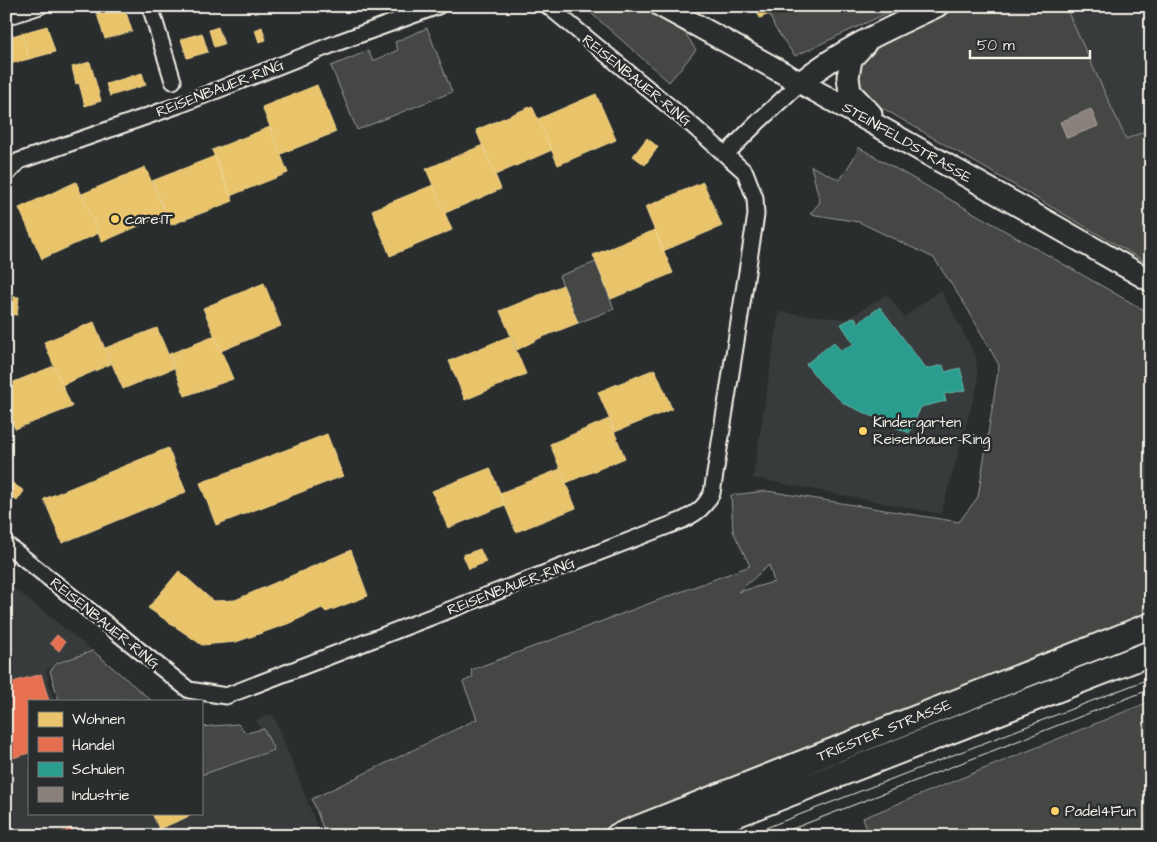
<svg xmlns="http://www.w3.org/2000/svg" width="1157" height="842" viewBox="0 0 1157 842" font-family="'Architects Daughter',sans-serif">
<rect width="100%" height="100%" fill="#2a2d2e"/>
<filter id="ink" filterUnits="userSpaceOnUse"><feTurbulence type="fractalNoise" baseFrequency=".02" numOctaves="2"/><feDisplacementMap in="SourceGraphic" scale="10" xChannelSelector="R" yChannelSelector="G"/><feConvolveMatrix kernelMatrix="1 2 1 2 8 2 1 2 1" color-interpolation-filters="sRGB"/></filter>
<g filter="url(#ink)">
<!-- built -->
<path fill="#373a3a" d="M963,6H1151V265L864,61Z
M941,290L976,357L978,383L941,514L753,478L779,312L847,319L887,294L904,317Z
M6,582L93,651L56,662L46,671L54,701H29V813H201V775L273,750L256,720L273,714L321,836H6Z"/>
<!-- green -->
<path fill="#444645" stroke="#9c9c96" fill-rule="evenodd" d="M583,6H639L685,33L696,50L669,82Z
M766,6H902L795,56L775,28Z
M963,6H1065L1126,139L1151,129V265L865,98L857,83V72L864,61L886,40Z
M427,28L452,92L357,130L331,66L368,51L373,61L398,50L395,42Z
M858,147L1151,314V612L588,836H326L312,799L477,719L463,682L473,677L471,670L750,566L733,531L731,495L767,491L959,522L978,497L999,365L967,308L934,258L859,222L810,214L820,202L811,166L840,180L858,151ZM769,565L774,582L738,592Z
M596,262L614,309L578,323L559,276Z
M93,651L152,701H59L50,671L57,663Z
M1151,701V836H870L863,818Z
M238,724L246,733L264,729L274,750L201,775V727Z"/>
<!-- homes -->
<path fill="#e9c46a" stroke="#ecd290" d="M111,6H124L132,31L105,39L96,11Z
M170,6H190V7L171,12Z
M754,6H765L769,14L760,18Z
M47,26L55,52L29,59L22,33Z
M218,27L224,44L214,47L209,30Z
M262,27L266,40L259,42L255,30Z
M22,33L29,59L6,65V38Z
M202,33L208,52L187,58L181,39Z
M90,62L101,101L85,106L79,83L76,84L72,67Z
M142,73L146,85L110,96L106,84Z
M317,85L336,132L281,154L262,107Z
M596,94L616,140L558,165L538,119Z
M532,106L552,150L495,175L476,130Z
M270,127L288,173L230,196L212,150Z
M647,138L658,147L645,165L633,156Z
M483,145L501,189L445,213L426,169Z
M215,156L233,201L171,225L152,181Z
M145,167L166,214L102,242L82,194Z
M76,182L99,233L42,259L19,208Z
M703,182L722,226L663,251L645,207Z
M433,185L452,230L390,256L372,210Z
M655,230L673,273L611,299L593,255Z
M264,283L281,326L221,351L203,308Z
M563,285L578,323L540,338L517,350L500,311Z
M8,296L19,297L17,315L6,314Z
M94,322L111,364L62,385L44,342Z
M157,328L174,368L123,389L105,348Z
M215,336L233,379L185,396L169,354Z
M510,336L526,374L465,400L449,361Z
M54,366L72,407L15,429L6,407V385Z
M655,369L672,409L615,432L598,392Z
M609,419L625,458L566,483L550,444Z
M327,434L343,476L216,525L200,483Z
M168,448L186,492L62,543L44,499Z
M490,468L505,505L448,528L432,491Z
M560,469L576,508L516,532L500,493Z
M8,480L24,491L17,501L6,493V482Z
M480,549L486,562L469,569L463,555Z
M351,550L368,596L326,612L322,608L290,623L236,642L202,645L148,608L179,571L213,601L235,600Z
M152,813H189L190,816L159,829Z"/>
<!-- shops -->
<path fill="#e76f51" stroke="#eb967e" d="M57,635L65,642L59,651L50,643Z
M41,674L49,701H29V753L6,760V684Z
M71,828L75,836H55Z"/>
<!-- schools -->
<path fill="#2a9d8f" stroke="#67b6aa" d="M880,307L926,369L943,365L945,372L960,368L966,390L944,394L946,401L921,407L909,433L845,404L821,383L806,364L834,342L840,350L854,344L841,324L855,317L858,323Z"/>
<!-- industry -->
<path fill="#8a817c" stroke="#aaa39c" d="M1091,109L1098,126L1067,138L1060,122Z"/>
<g fill="none" stroke-linecap="round" stroke-linejoin="round">
<defs>
<path id="street" d="M150,6L173,81
M6,17L40,6
M726,154L759,121L801,82
M6,175L19,161L182,104L339,42L438,6
M6,544L189,690L226,696L683,520C698,512 704,508 712,493L756,215L755,198L745,172L693,126L548,6"/>
<path id="secondary" d="M661,6C826,95 988,188 1151,281
M865,44L851,59L848,77L850,92L871,114
M801,82C842,49 890,28 937,6"/>
<path id="primary" d="M618,836L1151,625
M681,836L1151,653"/>
</defs>
<!-- street casing -->
<use href="#street" stroke="#f4f1e8" stroke-width="19"/>
<!-- secondary casing -->
<use href="#secondary" stroke="#f4f1e8" stroke-width="25"/>
<!-- primary casing -->
<use href="#primary" stroke="#f4f1e8" stroke-width="28"/>
<!-- street -->
<use href="#street" stroke="#2a2d2e" stroke-width="15"/>
<!-- secondary -->
<use href="#secondary" stroke="#2a2d2e" stroke-width="21"/>
<!-- primary -->
<use href="#primary" stroke="#2a2d2e" stroke-width="24"/>
<!-- tram -->
<path stroke="#f4f1e8" stroke-width="1" d="M745,836L1151,678
M774,836L1151,689"/>
</g>
</g>
<!-- markers -->
<g fill="#ffd166" stroke="#2a2d2e" stroke-width="2">
<circle cx="115" cy="219" r="5"/>
<circle cx="863" cy="431" r="5"/>
<circle cx="1055" cy="811" r="5"/>
</g>
<g text-anchor="middle" stroke-width="5" stroke-linejoin="round" paint-order="stroke">
<!-- street labels -->
<g font-size="15" fill="#f4f1e8" stroke="#2a2d2e">
<text transform="translate(637 80) rotate(39)" y="5">REISENBAUER-RING</text>
<text transform="translate(220 88) rotate(-21)" y="5">REISENBAUER-RING</text>
<text transform="translate(907 142) rotate(30)" y="5">STEINFELDSTRASSE</text>
<text transform="translate(511 586) rotate(-21)" y="5">REISENBAUER-RING</text>
<text transform="translate(105 623) rotate(39)" y="5">REISENBAUER-RING</text>
<text transform="translate(884 730) rotate(-22)" y="5">TRIESTER STRASSE</text>
</g>
<!-- poi labels -->
<g font-size="15" fill="#f4f1e8" stroke="#2a2d2e" text-anchor="start">
<text x="125" y="224">care:IT</text>
<text x="873" y="427">Kindergarten<tspan x="873" dy="17">Reisenbauer-Ring</tspan></text>
<text x="1065" y="816">Padel4Fun</text>
</g>
</g>
<!-- margin -->
<rect width="1157" height="842" fill="none" stroke="#2a2d2e" stroke-width="25"/>
<rect x="12" y="12" width="1132" height="817" fill="none" stroke="#f4f1e8" stroke-width="2" filter="url(#ink)"/>
<!-- legend -->
<rect x="28" y="700" width="175" height="115" fill="#2a2d2e" stroke="#7b7b78"/>
<rect x="38" y="712" width="25" height="15" fill="#e9c46a" stroke="#7b7b78"/>
<text x="72" y="724" font-size="15" fill="#f4f1e8">Wohnen</text>
<rect x="38" y="737" width="25" height="15" fill="#e76f51" stroke="#7b7b78"/>
<text x="72" y="750" font-size="15" fill="#f4f1e8">Handel</text>
<rect x="38" y="762" width="25" height="15" fill="#2a9d8f" stroke="#7b7b78"/>
<text x="72" y="774" font-size="15" fill="#f4f1e8">Schulen</text>
<rect x="38" y="787" width="25" height="15" fill="#8a817c" stroke="#7b7b78"/>
<text x="72" y="800" font-size="15" fill="#f4f1e8">Industrie</text>
<!-- scale -->
<path d="M970 50v8h120v-8" fill="none" stroke="#f4f1e8" stroke-width="2.5"/>
<text x="977" y="50" font-size="15" fill="#f4f1e8" stroke="#2a2d2e" stroke-width="4" paint-order="stroke">50 m</text>
</svg>
